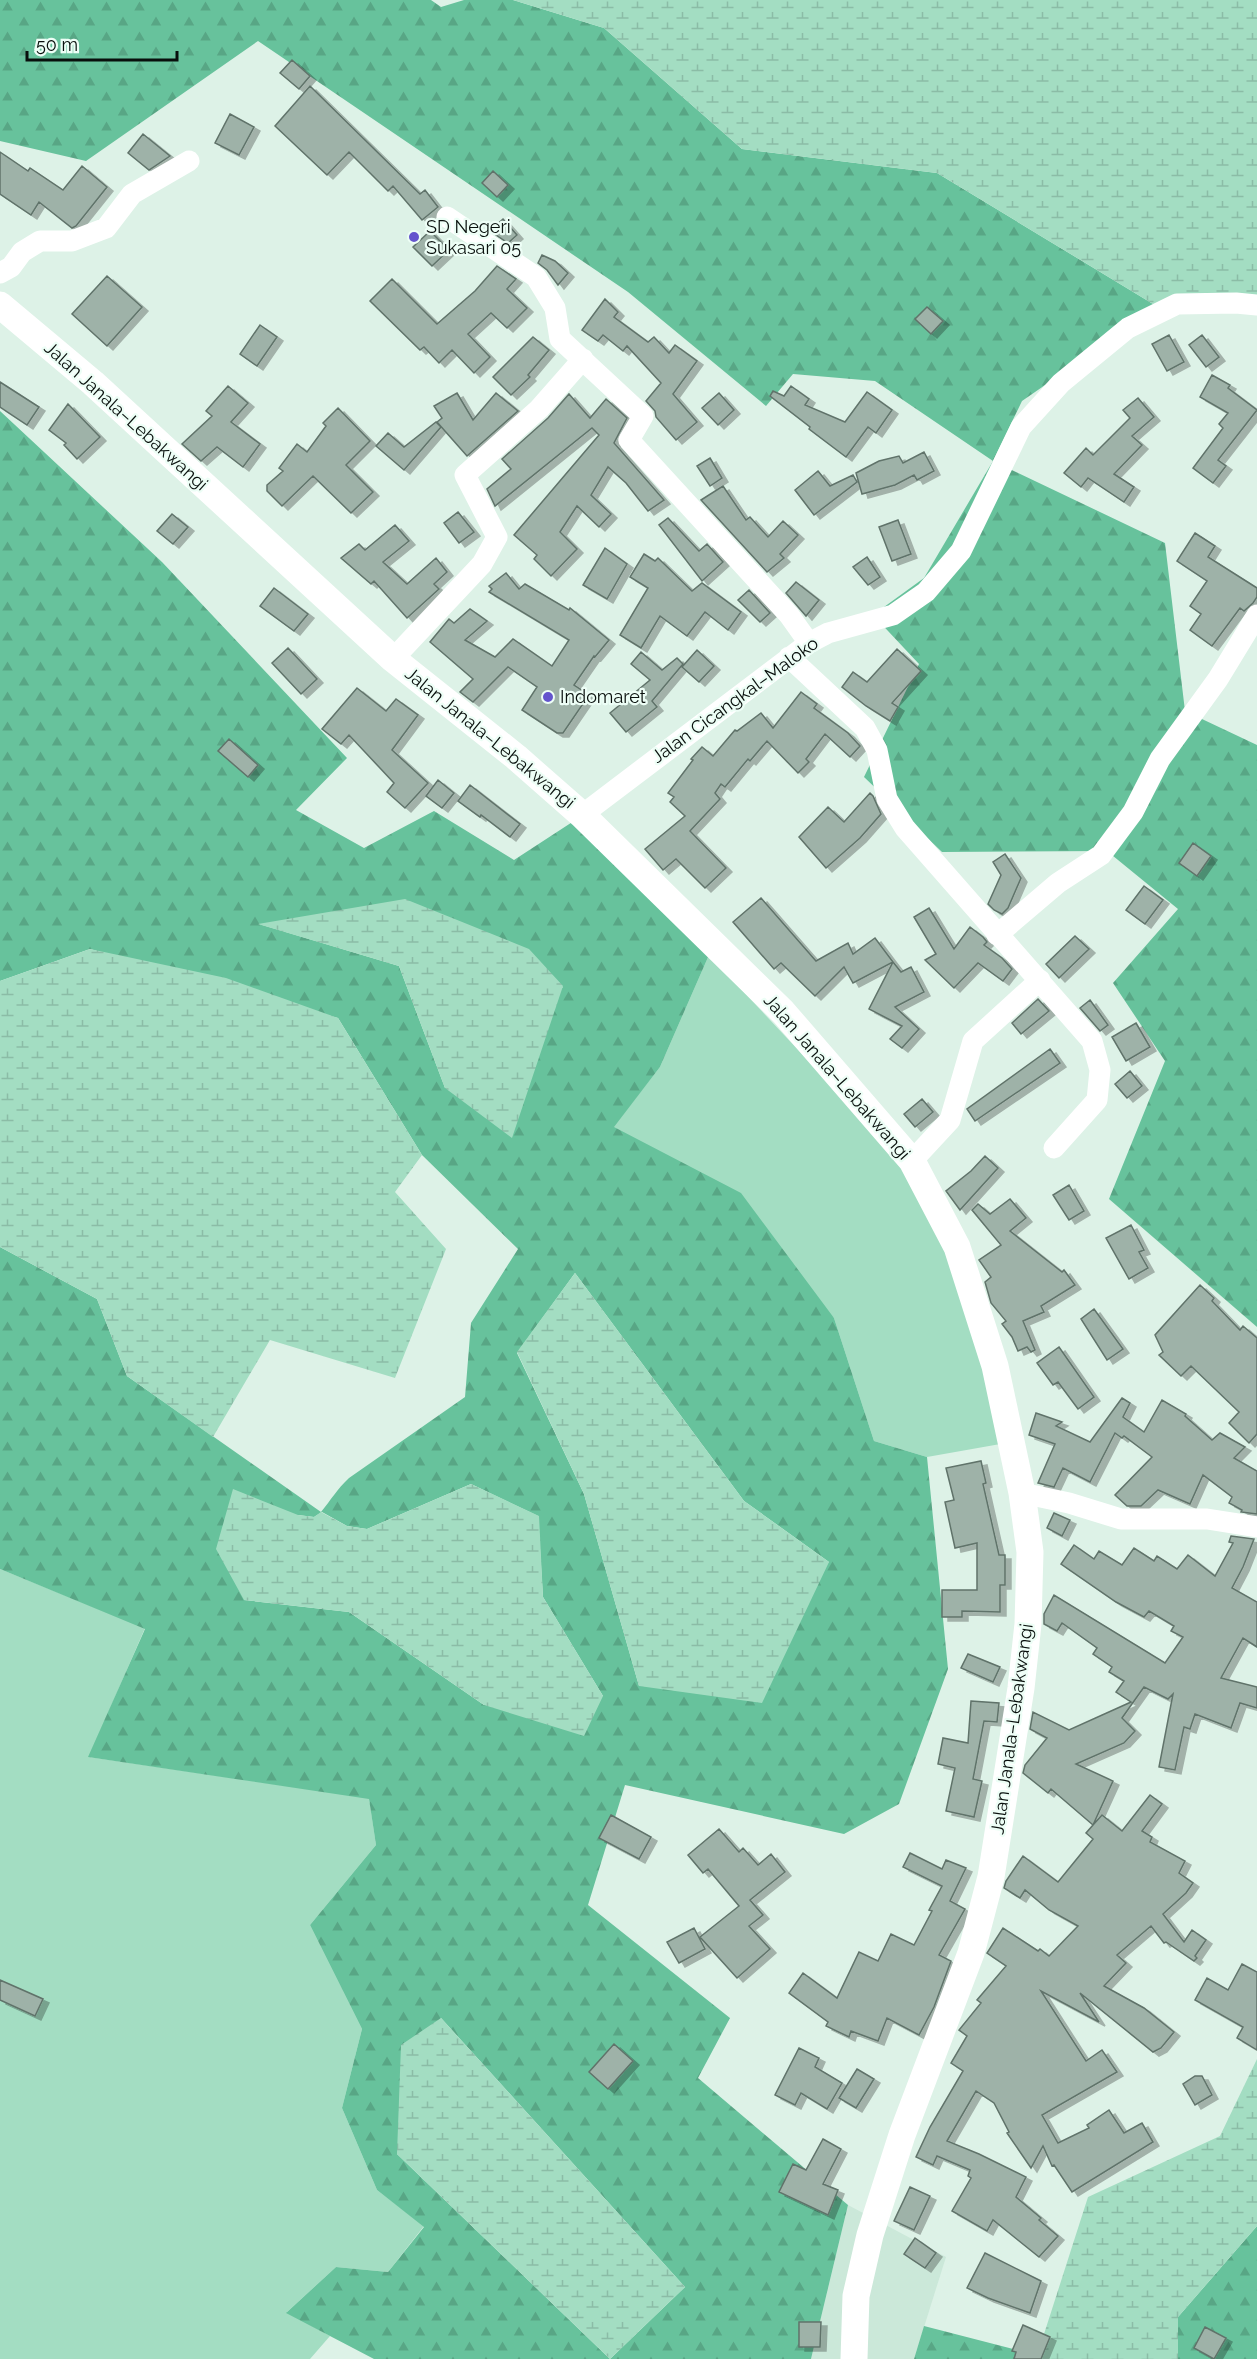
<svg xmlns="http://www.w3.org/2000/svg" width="1257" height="2359" viewBox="0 0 1257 2359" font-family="Raleway,sans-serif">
<defs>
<pattern id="forest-firs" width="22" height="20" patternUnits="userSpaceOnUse" patternTransform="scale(1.5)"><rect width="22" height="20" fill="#67c29c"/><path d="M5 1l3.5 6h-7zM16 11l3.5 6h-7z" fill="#58a685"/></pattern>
<pattern id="wetland-marsh" width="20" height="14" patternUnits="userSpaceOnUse" patternTransform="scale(1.5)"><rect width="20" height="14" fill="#a3ddc2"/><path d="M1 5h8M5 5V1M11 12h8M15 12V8" fill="none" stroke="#8bbca6"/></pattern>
<filter id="shadow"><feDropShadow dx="6" dy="4" stdDeviation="0" flood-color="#0004"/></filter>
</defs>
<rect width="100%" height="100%" fill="#ddf2e7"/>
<!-- built -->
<path fill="#cbe8d9" d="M848,2205L946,2257L914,2359H811Z"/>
<!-- grass -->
<path fill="#a3ddc2" d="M709,955L909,1168L971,1306L1006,1443L927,1457L874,1441L834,1318L613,1127L660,1067Z
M0,1569L145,1628L89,1757L369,1798L376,1845L310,1925L362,2029L342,2108L377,2190L424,2226L388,2272L336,2267L287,2312L330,2336L310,2359H0Z"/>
<!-- forest -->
<path fill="url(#forest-firs)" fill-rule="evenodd" d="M0,0H431L441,7L464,0H513L604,28L742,149L937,173L1158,307L1022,401L993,461L1165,543L1185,711L1257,745V1327L1109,1199L1165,1061L1113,983L1178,909L1107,851L942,852L864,777L919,664L873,615L924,578L993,461L875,381L793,374L766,406L628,292L258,41L86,161L0,141Z
M0,411L162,562L347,758L296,810L364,848L434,811L514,860L580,817L709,955L660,1067L614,1127L741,1193L834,1318L874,1441L927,1457L948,1669L899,1804L844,1834L625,1785L588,1905L730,2018L698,2078L848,2205L811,2359H374L286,2313L336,2267L388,2272L424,2227L377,2190L342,2108L362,2029L310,1925L376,1845L369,1799L88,1757L145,1629L0,1569V1247L97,1299L127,1376L321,1512C331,1500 337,1489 349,1478L465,1397L471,1323L518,1249L422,1155L338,1018L90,949L0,981ZM259,924L563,987L445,1088L399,966ZM575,1273L744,1501L829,1562L639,1686L584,1494L517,1353ZM471,1484L538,1516L543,1597L603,1696L484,1705L349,1612L244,1600L298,1515L314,1517L322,1512L347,1526L367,1529ZM441,2018L685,2287L610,2359L397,2154Z
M1257,2226V2359H1178V2317Z
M924,2326L1036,2355V2359H914Z"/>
<!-- wetland -->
<path fill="url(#wetland-marsh)" d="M513,0H1257V308L1158,307L937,173L742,149L604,28Z
M405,899L529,949L563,986L512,1138L445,1088L399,966L258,924Z
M90,949L226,978L338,1018L422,1155L395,1192L446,1249L395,1378L270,1340L213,1437L127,1376L97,1299L0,1247V981Z
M575,1273L744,1501L829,1562L762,1703L639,1686L584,1494L517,1352Z
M471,1484L539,1516L543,1597L603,1696L584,1736L484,1705L349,1612L244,1600L216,1549L233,1489L298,1515L314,1517L321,1512L347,1526L367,1529Z
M441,2018L685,2287L610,2359L397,2154L401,2045Z
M1257,2059V2226L1178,2317V2359H1036L1088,2197L1220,2136Z"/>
<!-- building -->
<path fill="#9eb2a8" stroke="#60736a" stroke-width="1.5" filter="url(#shadow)" d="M292,60L310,76L299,89L280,73Z
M310,86L420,194L425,190L438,207L422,220L393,186L388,191L349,152L327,175L275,126Z
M230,114L254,127L239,155L215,143Z
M143,134L170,156L149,170L128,153Z
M0,152L28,171L30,168L63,190L82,166L107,187L76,226L72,228L39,202L31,215L0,194Z
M493,171L508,185L497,197L482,183Z
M503,219L517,235L508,243L490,231Z
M430,231L449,250L432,266L413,247Z
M542,255L555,261L568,273L558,285L547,270L538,263Z
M497,266L516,279L507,289L527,308L507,328L491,313L468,334L490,357L474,373L452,350L439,363L424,347L420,350L370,301L392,279L437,324L475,291Z
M107,276L142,307L107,346L72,314Z
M605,299L618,312L614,317L648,342L654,337L669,353L675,345L697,361L673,394L697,422L676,440L656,417L655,411L646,401L661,383L627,346L623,351L603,335L598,341L582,330Z
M927,307L943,321L931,334L915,319Z
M260,325L277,337L257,366L240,354Z
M1169,335L1184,362L1167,371L1152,344Z
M1202,335L1219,357L1206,367L1189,345Z
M533,337L549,350L528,375L530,377L511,395L493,377Z
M1212,375L1230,385L1228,388L1257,410L1218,460L1226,466L1213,483L1193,468L1223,428L1219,424L1228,413L1200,397Z
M0,382L39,407L27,425L0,407Z
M228,386L248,403L231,422L260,444L243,467L217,447L201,461L182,444L212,416L206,411Z
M791,386L809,399L805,405L845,422L867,392L892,410L876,433L868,427L846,457L809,429L810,427L770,396L773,391L784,396Z
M457,393L473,420L496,393L518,411L467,456L437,422L442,418L434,406Z
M719,393L734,410L718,425L702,408Z
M569,394L590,418L606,399L627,418L614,443L664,500L648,511L626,483L608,467L591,495L611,514L599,527L577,506L560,532L577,549L551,576L534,559L537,555L514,535L599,435L592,428L495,506L487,489L511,469L502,459L548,418Z
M1138,398L1154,417L1132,436L1142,445L1114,474L1134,487L1124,502L1088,478L1081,487L1064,473L1086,448L1093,455L1130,418L1123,410Z
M68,404L100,437L77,459L64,445L66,443L49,430Z
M338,408L370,441L346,465L373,492L351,513L313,476L282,506L267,491V485L283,471L279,468L297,444L307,452L326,426L323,423Z
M436,422L441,427L404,470L376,446L388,433L404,447Z
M924,452L934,471L917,480L914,475L895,485L862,494L856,473L879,461L899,456L903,463Z
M710,458L722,478L710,486L697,466Z
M818,471L830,486L853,475L857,482L814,515L795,490Z
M723,486L746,520L750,517L768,537L783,521L798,535L780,554L784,558L767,572L701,500Z
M458,512L474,532L459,543L444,523Z
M172,514L188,527L173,544L157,531Z
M668,518L699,551L707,544L723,562L702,581L659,525Z
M898,520L911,554L892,561L879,527Z
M395,525L409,541L383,562L407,584L436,558L447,572L434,584L439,589L407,618L374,581L371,584L341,558L359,544L365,550Z
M1195,533L1215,546L1208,557L1257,588V597L1253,603L1244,611L1240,608L1212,646L1190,630L1201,614L1190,606L1207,581L1177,561Z
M605,548L627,564L607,599L583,585Z
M644,554L655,561L658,558L692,591L702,583L741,612L728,630L705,612L687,636L660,616L641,648L620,635L648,588L630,577Z
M867,557L880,577L868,585L853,567Z
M506,573L519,589L525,584L569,610L570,608L609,640L595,657L594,656L574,685L589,695L563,733H557L522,710L537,687L508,667L473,702L460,692L473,679L430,642L449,619L454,623L470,609L487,621L465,640L495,657L513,639L552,666L569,640L489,592L492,589L489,586Z
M796,582L819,600L806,616L786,593Z
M274,588L308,614L294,631L260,606Z
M749,590L770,613L760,622L738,600Z
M288,648L317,679L301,694L272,663Z
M897,649L921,671L892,703L898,707L890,721L866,706L842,687L853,672L867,682Z
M697,650L714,666L699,682L682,667Z
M641,652L662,670L677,658L683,664L652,701L657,707L626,732L610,713L650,680L631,664Z
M357,688L386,711L396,699L418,715L392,750L428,783L405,808L387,792L394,783L349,735L341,744L322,729Z
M801,692L817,704L814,708L848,733L860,746L850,757L825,734L806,759L809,762L798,773L767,741L750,761L748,759L725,787L721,784L715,793L720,799L690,831L726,868L705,888L676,859L663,870L645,849L685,816L670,802L674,797L668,793L693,760L691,759L702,747L713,756L735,730L737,731L761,713L773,728Z
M229,739L258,765L248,777L218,751Z
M438,780L454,793L442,808L426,796Z
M470,785L520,824L510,837L481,815L480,817L458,801Z
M870,793L873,796L881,814L860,838L826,868L799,837L828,807L844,822Z
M1193,843L1211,856L1197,876L1179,863Z
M1005,854L1021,878L1008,908L1002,914L994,910L988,904L1001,875L993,862Z
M1144,886L1163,900L1145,924L1126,910Z
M761,898L816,961L848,943L853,954L875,938L893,962L853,983L844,967L815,996L781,963L774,969L733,922Z
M929,908L954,949L970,927L983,937L987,942L984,945L1002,958L1012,969L1003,981L978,963L954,988L925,960L936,954L914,917Z
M1075,936L1089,949L1059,978L1046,964Z
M893,962L901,972L911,967L924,992L895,1007L919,1029L902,1048L890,1039L902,1026L869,1009Z
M1038,999L1049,1011L1021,1034L1012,1023Z
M1090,1000L1108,1025L1100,1031L1080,1008Z
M1136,1023L1150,1047L1126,1061L1112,1037Z
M1050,1049L1060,1063L975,1121L967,1109Z
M1130,1071L1142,1086L1127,1098L1115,1084Z
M922,1099L933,1112L915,1127L904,1114Z
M985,1156L998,1168L960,1210L946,1191L971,1171Z
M1069,1185L1084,1211L1069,1220L1053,1195Z
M1010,1199L1026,1218L1010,1231L1062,1272L1064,1270L1075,1285L1041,1306L1044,1312L1023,1321L1035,1350L1031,1352L1027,1347L1018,1351L1012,1337L1002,1324L1006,1321L991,1303L985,1282L991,1277L979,1260L1001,1245L972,1210L978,1204L990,1214Z
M1131,1225L1144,1250L1139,1252L1148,1268L1129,1279L1106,1238Z
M1200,1285L1214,1298L1212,1301L1240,1330L1243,1326L1257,1338V1434L1249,1443L1229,1423L1239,1412L1191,1366L1181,1376L1159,1355L1163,1352L1155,1335Z
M1094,1309L1123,1349L1107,1360L1081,1319Z
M1059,1347L1094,1397L1078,1409L1058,1382L1053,1385L1037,1363Z
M1122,1398L1130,1403L1123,1417L1144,1432L1162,1400L1186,1414L1185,1416L1212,1440L1220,1433L1245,1447L1234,1458L1257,1471V1514L1241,1512L1242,1510L1229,1503L1232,1497L1203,1475L1190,1504L1158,1490L1141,1506H1127L1115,1495L1152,1457L1124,1436L1122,1438L1115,1433L1090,1482L1063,1468L1054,1487L1038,1483L1055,1444L1029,1435L1036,1413L1062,1422L1056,1426L1090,1442Z
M981,1461L986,1483L983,1484L999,1555H1005V1585H1000V1612L962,1611V1617H942V1590H977V1543L955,1548L945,1502L954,1500L946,1468Z
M1054,1513L1070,1520L1062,1536L1047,1528Z
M1231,1536L1254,1539L1243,1567L1232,1588L1257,1602V1647L1243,1638L1221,1678L1257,1687V1708L1240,1703L1231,1728L1195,1714L1190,1729L1184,1727L1175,1770L1159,1767L1173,1694L1168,1699L1144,1687L1122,1718L1135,1731L1124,1743L1076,1764L1113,1781L1093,1825L1102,1815L1122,1831L1150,1795L1162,1804L1142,1831L1152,1837L1150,1842L1185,1861L1179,1873L1193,1883L1186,1893L1163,1914L1184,1942L1192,1930L1206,1940L1195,1956L1197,1958L1194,1961L1166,1942L1164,1943L1151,1926L1117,1955L1126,1963L1104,1986L1144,2008L1174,2032L1161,2048L1153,2052L1080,1993L1099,2022L1041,1991L1086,2061L1102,2050L1117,2072L1042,2115L1058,2143L1089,2128L1087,2125L1109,2110L1124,2133L1142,2123L1153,2142L1072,2192L1054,2165L1052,2166L1043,2146L1031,2168L1007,2133L1009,2132L994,2103L976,2091L947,2141L979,2154L1026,2177L1016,2197L1041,2218L1039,2220L1058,2236L1039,2257L993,2220L987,2231L952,2211L971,2178L968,2176L970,2170L937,2156L933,2165L916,2157L930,2127L963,2071L951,2063L967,2036L959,2030L981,2003L977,2000L1006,1966L987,1953L1003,1928L1038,1951L1040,1949L1049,1956L1078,1926L1049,1910L1025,1890L1020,1898L1004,1888L1006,1881L1023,1856L1058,1882L1093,1839L1086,1833L1093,1825L1051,1789L1048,1793L1023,1773L1025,1765L1047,1738L1030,1729L1033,1712L1069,1730L1131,1702L1116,1692L1124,1681L1109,1672L1112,1667L1093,1654L1097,1648L1062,1623L1057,1631L1044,1624V1614L1054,1595L1165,1663L1183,1637L1171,1631L1174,1626L1149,1611L1144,1617L1116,1602L1061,1564L1074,1545L1094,1559L1099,1551L1122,1565L1134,1548L1154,1561L1157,1556L1177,1569L1188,1555L1215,1576L1233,1543L1229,1542Z
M968,1654L1000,1667L993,1682L961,1668Z
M971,1701L999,1703L997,1722L984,1721L973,1779L982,1781L974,1817L946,1811L955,1768L938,1764L943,1738L968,1743Z
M611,1815L651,1837L639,1859L599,1838Z
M719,1829L739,1852L743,1848L758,1865L771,1854L785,1872L750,1900L763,1915L749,1926L770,1949L737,1978L700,1937L739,1906L708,1869L703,1873L688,1855Z
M910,1853L942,1869L946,1860L966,1868L950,1901L965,1909L939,1955L951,1961L934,2007L919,2035L887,2018L878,2041L851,2031L849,2037L826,2026L828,2022L789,1993L803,1973L837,1998L859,1952L878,1961L891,1934L914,1945L932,1911L929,1910L942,1886L903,1867Z
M694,1928L705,1949L679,1963L667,1942Z
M1242,1964L1257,1972V2050L1237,2038L1243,2027L1195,2000L1207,1978L1228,1990Z
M0,1980L43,1999L35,2016L0,2000Z
M614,2044L633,2061L608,2089L589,2072Z
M799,2048L819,2058L815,2067L842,2083L827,2109L801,2093L795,2105L775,2095Z
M857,2069L874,2079L856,2108L839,2098Z
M1195,2076H1202L1212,2095L1195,2105L1183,2084Z
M823,2139L841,2149L823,2184L838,2190L828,2215L779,2192L793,2164L806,2170Z
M910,2187L930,2196L914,2230L894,2221Z
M915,2238L936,2253L925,2268L904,2254Z
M985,2253L1041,2281L1030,2313L988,2298L967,2288Z
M799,2322H821L820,2347H799Z
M1023,2325L1050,2337L1041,2359H1014L1016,2352L1012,2351Z
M1205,2327L1226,2338L1214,2359L1194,2348Z"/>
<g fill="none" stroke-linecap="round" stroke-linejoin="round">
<!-- minor -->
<path stroke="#fff" stroke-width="21" d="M447,217L536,277L555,308L560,339L643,416L629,440L789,615L809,643
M0,273L11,267L22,252L40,241H72L106,228L132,194L189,161
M789,657L865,728L877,750L887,799L905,828L1092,1041L1100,1070L1097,1100L1054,1148
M393,659L482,564L497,537L465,475L539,409L583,359
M582,815L809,643L828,633L893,615L926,592L961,551L1021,427L1061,383L1128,328L1177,304L1236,303L1257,305
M997,935L1058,883L1101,855L1133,812L1160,759L1218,679L1257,615
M912,1161L950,1120L973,1041L1040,980
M1022,1493L1069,1503L1121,1519H1207L1257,1527"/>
<!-- major -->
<path stroke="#fff" stroke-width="27" d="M0,305L93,383L393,659L516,757L582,815L783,1012L912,1161L957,1247L995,1366L1022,1493L1030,1552L1028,1624L1021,1688L991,1877L971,1953L902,2135L870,2235L856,2296L854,2359"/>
</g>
<!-- markers -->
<g fill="#6454cd" stroke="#edfef6" stroke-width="2">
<circle cx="414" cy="237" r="6"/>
<circle cx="548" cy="697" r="6"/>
</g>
<g text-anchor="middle" stroke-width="4.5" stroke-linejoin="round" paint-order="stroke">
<!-- poi labels -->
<g font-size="18" fill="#080f0c" stroke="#edfef6" text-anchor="start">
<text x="426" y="233">SD Negeri<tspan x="426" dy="21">Sukasari 05</tspan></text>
<text x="560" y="703">Indomaret</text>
</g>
<!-- street labels -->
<g font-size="18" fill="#080f0c" stroke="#edfef6">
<text transform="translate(126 416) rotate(42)" y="6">Jalan Janala–Lebakwangi</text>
<text transform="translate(735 700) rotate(-36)" y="6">Jalan Cicangkal–Maloko</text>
<text transform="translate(490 738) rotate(39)" y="6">Jalan Janala–Lebakwangi</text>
<text transform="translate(837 1077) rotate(49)" y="6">Jalan Janala–Lebakwangi</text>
<text transform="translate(1012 1729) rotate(-82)" y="6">Jalan Janala–Lebakwangi</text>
</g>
</g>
<!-- scale -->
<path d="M27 51v9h150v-9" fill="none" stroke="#080f0c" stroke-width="3"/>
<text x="36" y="51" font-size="18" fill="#080f0c" stroke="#edfef6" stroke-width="4.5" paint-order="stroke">50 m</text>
</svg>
